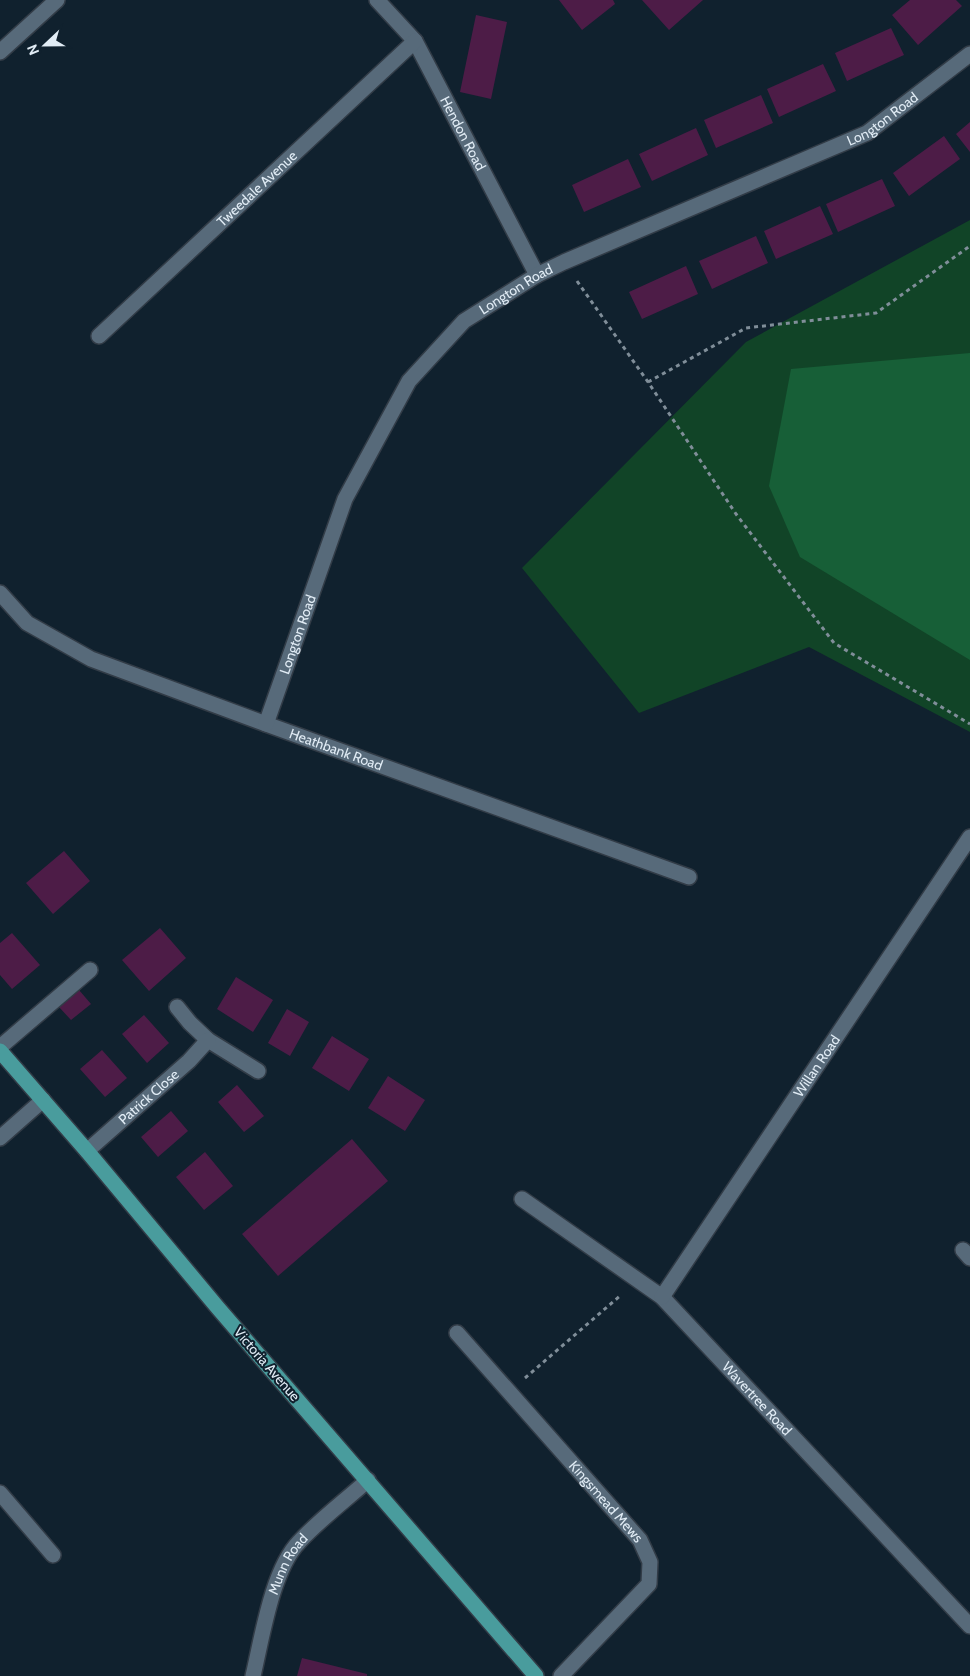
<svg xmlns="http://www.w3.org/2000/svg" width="970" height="1676" viewBox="0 0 970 1676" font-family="Cabin,sans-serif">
<rect width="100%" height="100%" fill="#10212e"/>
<!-- green -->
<path fill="#114427" d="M970,220V732L809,647L639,713L522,568L746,342Z"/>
<!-- forest -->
<path fill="#175f37" d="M970,353V660L800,557L769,486L791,369Z"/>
<!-- building -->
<path fill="#4d1c47" d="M559,0H613L615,4L582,30Z
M642,0H703L669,30Z
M910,0H956L962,6L918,45L892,15Z
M476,15L507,22L491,99L460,92Z
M891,28L904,55L847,81L835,53Z
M823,64L836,91L779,117L767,89Z
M761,95L773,123L716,148L704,120Z
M970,122V152L956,134Z
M696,128L708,155L652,181L639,154Z
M944,136L960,159L909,196L893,173Z
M628,159L641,187L584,212L572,185Z
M882,179L895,206L838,232L826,204Z
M820,206L833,234L776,259L764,231Z
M756,236L768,263L712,289L699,261Z
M686,266L698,294L642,319L629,292Z
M64,851L90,881L53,914L26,883Z
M160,928L186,958L149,991L122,960Z
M12,933L40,965L12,989L0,975V943Z
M236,977L273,1000L253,1032L217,1009Z
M79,990L91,1004L71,1020L59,1007Z
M287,1009L309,1022L290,1056L268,1043Z
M144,1015L169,1043L147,1063L122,1034Z
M332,1036L369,1059L349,1091L312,1068Z
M102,1050L127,1078L105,1097L80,1069Z
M388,1076L425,1100L405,1131L368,1108Z
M237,1085L264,1116L244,1132L218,1102Z
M171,1111L188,1131L158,1157L141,1137Z
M352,1139L388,1181L278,1276L242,1234Z
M205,1152L233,1186L204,1210L176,1177Z
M302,1658L367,1674V1676H297Z"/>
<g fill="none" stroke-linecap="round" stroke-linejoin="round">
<defs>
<g id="minor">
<path id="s1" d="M377,0L415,41L537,275"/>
<path d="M0,52L57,0"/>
<path id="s2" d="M99,336L415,41"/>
<path id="s3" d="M0,593L27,623L91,659L266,724L689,877"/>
<path id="s4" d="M266,724L345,499L409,381L464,321L537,275L564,262L867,133L970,54"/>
<path d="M177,1007L190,1023L208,1040L258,1071"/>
<path d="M0,1047L90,970"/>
<path d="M0,1138L43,1100"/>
<path id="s5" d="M87,1151L189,1061L208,1040"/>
<path id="s6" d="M522,1199L662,1297L970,1626"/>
<path d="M963,1250L970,1258"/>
<path id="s7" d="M662,1297L970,837"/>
<path id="s8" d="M457,1333L640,1540L650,1562L649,1584L561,1676"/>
<path d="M0,1493L53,1555"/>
<path id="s9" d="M253,1676C262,1638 272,1570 299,1542C318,1521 346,1500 368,1480"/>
</g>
<path id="major" d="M0,1051L87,1151L218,1308L536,1676"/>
</defs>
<!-- minor casing -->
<use href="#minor" stroke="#323c47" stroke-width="18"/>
<!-- major casing -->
<use href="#major" stroke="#323c47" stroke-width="18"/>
<!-- path -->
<path stroke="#808e99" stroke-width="3" stroke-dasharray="4 4" stroke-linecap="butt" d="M577,281L648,382L736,514L834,643L970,724
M648,382L746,328L876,313L970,246
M525,1378L621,1295"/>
<!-- minor -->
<use href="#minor" stroke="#576a7a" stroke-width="15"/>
<!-- major -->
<use href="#major" stroke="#499c9d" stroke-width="15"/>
</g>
<g text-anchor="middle" stroke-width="4" stroke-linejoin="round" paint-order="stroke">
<!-- street labels -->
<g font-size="14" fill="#e1ecf5" stroke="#10212e">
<text dy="5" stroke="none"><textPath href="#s4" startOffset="920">Longton Road</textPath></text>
<text dy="5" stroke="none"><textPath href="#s1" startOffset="160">Hendon Road</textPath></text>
<text dy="5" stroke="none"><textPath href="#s2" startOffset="216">Tweedale Avenue</textPath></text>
<text dy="5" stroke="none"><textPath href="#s4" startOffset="515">Longton Road</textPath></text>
<text dy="5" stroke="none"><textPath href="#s4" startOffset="95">Longton Road</textPath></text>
<text dy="5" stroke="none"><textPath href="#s3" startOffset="375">Heathbank Road</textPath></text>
<text dy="5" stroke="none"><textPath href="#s7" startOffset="278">Willan Road</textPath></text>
<text dy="5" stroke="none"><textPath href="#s5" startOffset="82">Patrick Close</textPath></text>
<text transform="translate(267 1364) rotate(49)" y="5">Victoria Avenue</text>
<text dy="5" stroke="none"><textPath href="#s6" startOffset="310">Wavertree Road</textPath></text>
<text dy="5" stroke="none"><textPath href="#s8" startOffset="225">Kingsmead Mews</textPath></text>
<text dy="5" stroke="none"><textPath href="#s9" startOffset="118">Munn Road</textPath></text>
</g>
</g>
<!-- north arrow -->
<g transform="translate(45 45) rotate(248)" stroke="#10212e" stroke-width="4" paint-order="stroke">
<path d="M0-4L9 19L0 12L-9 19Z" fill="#e1ecf5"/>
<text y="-8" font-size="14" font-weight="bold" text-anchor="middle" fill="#e1ecf5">N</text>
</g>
</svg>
